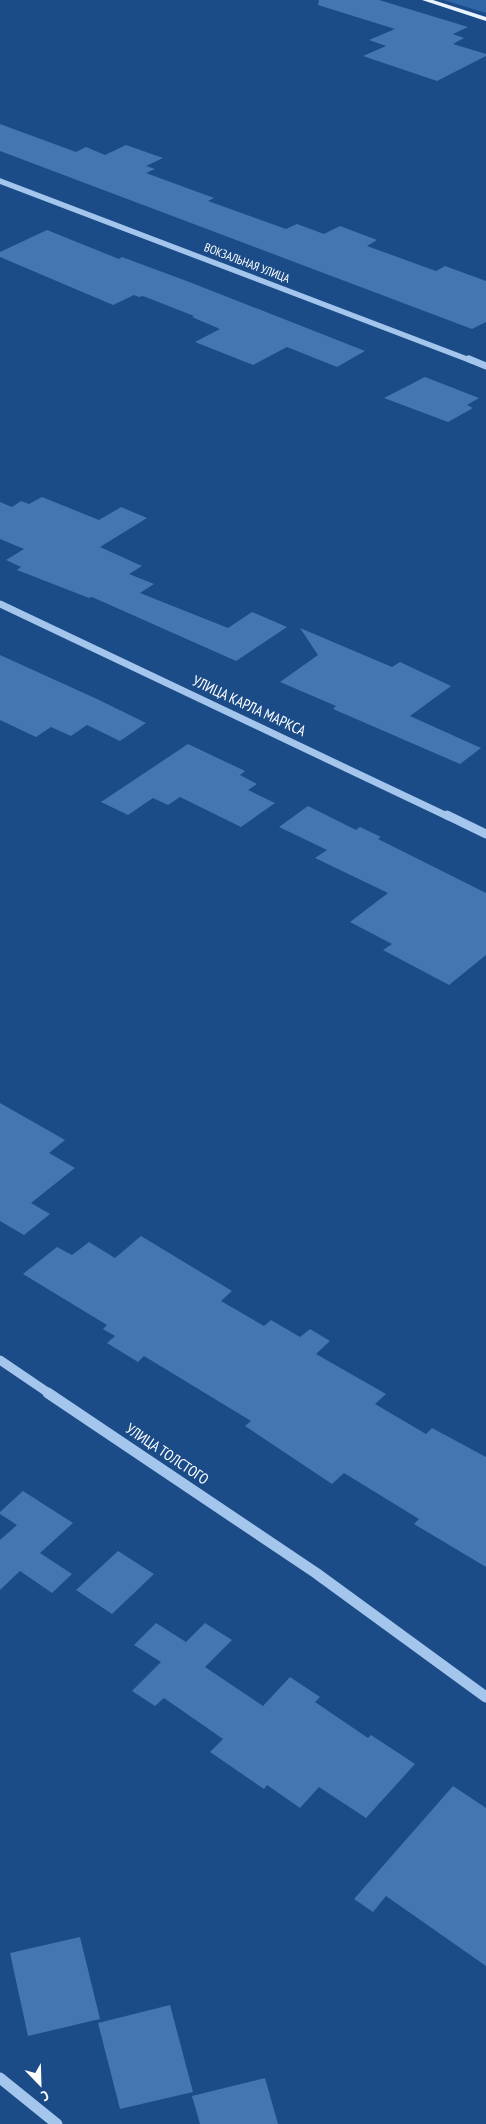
<svg xmlns="http://www.w3.org/2000/svg" width="486" height="2124" viewBox="0 0 486 2124" font-family="'PT Sans Narrow',sans-serif">
<rect width="100%" height="100%" fill="#1b4c88"/>
<!-- green -->
<path fill="#2e66a6" d="M444,0H486V13Z"/>
<!-- building -->
<path fill="#4476b1" d="M319,0H379L468,27L453,34L464,38L453,44L486,54V56L437,81L363,56L386,46L369,40L395,29L318,5Z
M0,124L76,152L86,147L105,155L126,145L163,158L146,166L155,169L146,173L214,198L208,201L286,229L297,224L324,234L340,226L377,240L367,246L436,271L445,266L486,281V322L472,329L0,151Z
M47,230L119,259L122,257L192,283L365,351L337,367L287,347L253,365L195,342L220,329L192,317L194,316L143,296L139,297L134,295L113,305L0,257V252Z
M425,377L479,398L467,405L473,408L448,422L384,398Z
M42,497L99,520L121,507L147,518L100,547L142,566L129,574L154,584L140,593L228,628L252,612L287,627L236,661L92,597L89,598L17,570L21,567L6,560L24,549L0,539V502L12,507L21,501L29,504Z
M300,628L392,667L400,662L451,686L410,716L481,748L460,764L333,709L336,706L280,682L318,655Z
M0,655L97,699L146,723L120,741L87,725L71,736L51,727L36,737L0,720Z
M188,744L245,771L240,775L257,784L248,790L275,803L241,827L180,797L168,805L153,798L128,815L101,802Z
M308,806L356,830L360,827L381,837L378,839L486,893V955L449,985L383,950L392,944L350,922L388,893L315,858L327,850L279,827Z
M0,1103L65,1140L49,1153L75,1168L31,1203L50,1214L24,1235L0,1221Z
M141,1236L232,1291L221,1301L264,1326L271,1320L300,1337L310,1329L330,1341L316,1354L386,1394L375,1404L426,1434L432,1428L486,1457V1567L414,1524L419,1519L344,1473L332,1484L245,1426L251,1421L144,1356L138,1362L107,1343L115,1336L103,1329L107,1325L23,1274L57,1247L72,1255L89,1242L115,1258Z
M23,1491L73,1523L40,1553L72,1574L52,1593L20,1571L0,1590V1540L17,1525L0,1514V1512Z
M118,1551L154,1574L112,1614L76,1590Z
M156,1623L186,1642L205,1623L232,1640L205,1667L263,1706L290,1677L320,1697L315,1702L368,1738L371,1735L415,1764L366,1818L319,1787L300,1808L267,1785L264,1789L210,1752L223,1739L164,1698L155,1706L132,1691L161,1662L134,1645Z
M453,1786L486,1808V1966L386,1896L373,1912L354,1899Z
M80,1937L100,2019L28,2036L10,1953Z
M170,2005L193,2092L120,2109L98,2023Z
M265,2078L278,2124H200L192,2096Z"/>
<g fill="none" stroke-linecap="round" stroke-linejoin="round">
<!-- minor-far3 -->
<path stroke="#a4c5ec" stroke-width="5.5" d="M0,181L472,361"/>
<!-- minor-far2 -->
<path stroke="#a4c5ec" stroke-width="7" d="M469,359L486,366
M0,604L449,817"/>
<!-- minor-far1 -->
<path stroke="#a4c5ec" stroke-width="9" d="M447,815L486,834
M0,1360L50,1394"/>
<!-- minor -->
<path stroke="#a4c5ec" stroke-width="11" d="M48,1393L316,1573L486,1697
M0,2078L57,2124"/>
<!-- major -->
<path fill="#e9f2ff" fill-rule="evenodd" d="M422,0H433L486,17V21Z"/>
</g>
<g text-anchor="middle" stroke-width="4" stroke-linejoin="round" paint-order="stroke">
<!-- far-street labels -->
<g font-size="12" fill="#fff" stroke="#1b4c88">
<text transform="translate(247 263) rotate(21)" y="4">ВОКЗАЛЬНАЯ УЛИЦА</text>
</g>
<!-- street labels -->
<g font-size="15" fill="#fff" stroke="#1b4c88">
<text transform="translate(249 706) rotate(25)" y="5">УЛИЦА КАРЛА МАРКСА</text>
<text transform="translate(167 1454) rotate(34)" y="5">УЛИЦА ТОЛСТОГО</text>
</g>
</g>
<!-- north arrow -->
<g transform="translate(40 2084) rotate(157)" stroke="#1b4c88" stroke-width="4" paint-order="stroke">
<path d="M0-4L9 19L0 12L-9 19Z" fill="#ffffff"/>
<text y="-8" font-size="14" font-weight="bold" text-anchor="middle" fill="#ffffff">С</text>
</g>
</svg>
